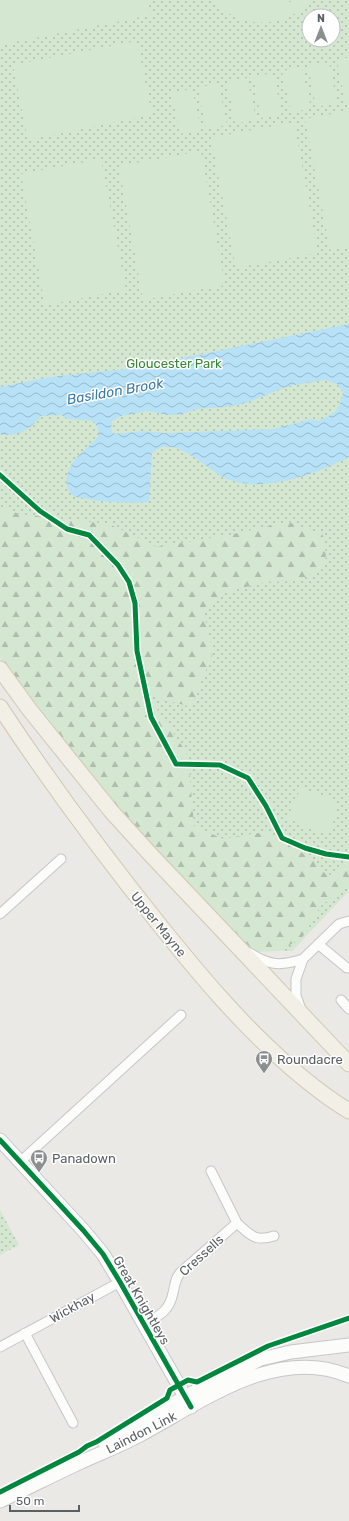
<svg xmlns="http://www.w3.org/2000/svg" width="349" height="1521" viewBox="0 0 349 1521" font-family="Rubik,sans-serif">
<defs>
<pattern id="grass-dots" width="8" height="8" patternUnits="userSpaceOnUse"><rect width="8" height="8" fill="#d4e7d0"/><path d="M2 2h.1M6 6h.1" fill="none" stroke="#afbeac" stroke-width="1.8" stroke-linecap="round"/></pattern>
<pattern id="forest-firs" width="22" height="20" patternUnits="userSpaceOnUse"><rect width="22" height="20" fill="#d4e7d0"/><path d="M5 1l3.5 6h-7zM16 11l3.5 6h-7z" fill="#afbeac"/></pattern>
<pattern id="water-waves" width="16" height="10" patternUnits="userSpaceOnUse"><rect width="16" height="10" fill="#b7e1f6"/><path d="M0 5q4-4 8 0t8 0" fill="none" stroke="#98bacb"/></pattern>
</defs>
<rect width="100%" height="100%" fill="#eae9e5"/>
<!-- grass -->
<path fill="url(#grass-dots)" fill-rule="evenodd" d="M0,0H349V891L292,951L260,950L0,658ZM309,16H333V40H309Z
M0,1210L19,1245L0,1255Z"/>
<!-- forest -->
<path fill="url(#forest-firs)" d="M0,506L19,514L109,524L157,547L229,535L288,522L323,535L326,555L323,569L296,581L264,582L227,592L204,613L213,653L191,707L148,695L186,752L189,765L194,826L223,839L264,832L282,838L316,863L328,877L349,857V884L320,907L302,938L279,951L255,952L155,854L35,712L0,658Z"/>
<!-- garden -->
<path fill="#d4e7d0" d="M0,0H147L151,15L0,45Z
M214,0H287L288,3L293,0H312C287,28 239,32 214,0Z
M137,41L152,115L28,140L13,65Z
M349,57V100L345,101L337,60Z
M329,62L337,103L316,107L308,66Z
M302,67L311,108L291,113L282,71Z
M273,73L282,114L261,118L253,77Z
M247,78L256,119L235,124L227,82Z
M218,83L227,125L206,129L198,88Z
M192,89L201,130L180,134L171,93Z
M349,111V247L330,250L305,119Z
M294,122L318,253L236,268L211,138Z
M201,151L225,285L143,300L119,166Z
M101,159L126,290L45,305L21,174Z
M301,788L336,800C339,813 333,823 327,834C313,832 301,824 287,818Z"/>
<!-- water -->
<path fill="url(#water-waves)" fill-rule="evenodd" d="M349,324V457C316,474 263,494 227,479C206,470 174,432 152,453L149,502C127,503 111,503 88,499C83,498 77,498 73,495C64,489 66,475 70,467C77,454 91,446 99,435L98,428L93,421L67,419L61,415L41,416C30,429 18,438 0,434V387L50,377L135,368ZM325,380L337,384L343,392C339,411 336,413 318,421L312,419L273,429L166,433L143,431L113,434L111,428L112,421L121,416L147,411L168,415L182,414L197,409L225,407L246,403L289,386Z"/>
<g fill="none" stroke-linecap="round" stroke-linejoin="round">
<defs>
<path id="street" d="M0,914L61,859
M318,944L347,968
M250,953C270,966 281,966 303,959
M341,1000L349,1009
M301,1009L296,996V979L303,959L339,924L349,921
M21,1161L181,1015
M237,1223C250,1235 255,1242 274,1236
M144,1325C159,1315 169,1312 173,1293C175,1285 175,1278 181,1272L237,1223L211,1171
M25,1333L73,1423
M0,1347L120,1282"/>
<path id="secondary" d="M0,1140L83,1230L103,1254L120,1282L191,1407
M105,1443L203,1387L261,1359L291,1352L349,1345
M0,1501C26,1489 51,1476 77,1464C98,1454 120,1446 140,1435C202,1402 276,1345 349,1376"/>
<path id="primary" d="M0,669L29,709L111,811L151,855L349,1064
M0,707C50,783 105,857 162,928C200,975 235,1017 280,1058C301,1077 324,1096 349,1111"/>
</defs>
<!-- street casing -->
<use href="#street" stroke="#c6c6c6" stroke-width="11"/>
<!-- secondary casing -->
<use href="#secondary" stroke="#c7c7c7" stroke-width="15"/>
<!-- primary casing -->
<use href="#primary" stroke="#d2c7b2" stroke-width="17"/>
<!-- street -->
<use href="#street" stroke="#fcfcfb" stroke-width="9"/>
<!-- secondary -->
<use href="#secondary" stroke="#fcfcfb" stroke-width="13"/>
<!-- primary -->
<use href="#primary" stroke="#f2efe7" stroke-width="15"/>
<defs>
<path id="cycleway" d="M0,475L40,511L67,529L89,535L118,565L129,582L135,603L137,651L151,717L176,764L220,765L248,778L266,806L282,838L305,848L326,854L349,857
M0,1140L83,1230L103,1254L120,1282L191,1407
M0,1492L79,1452L87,1446L96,1442L167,1398L170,1390L188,1380L197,1382L268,1346L349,1318"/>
</defs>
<!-- cycleway casing -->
<use href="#cycleway" stroke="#fff" stroke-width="8"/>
<!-- cycleway -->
<use href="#cycleway" stroke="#00873e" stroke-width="5"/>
</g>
<!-- icons -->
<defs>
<symbol id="bus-pin" viewBox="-11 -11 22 30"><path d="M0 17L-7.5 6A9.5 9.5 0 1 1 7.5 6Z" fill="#8c8f90" stroke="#fff"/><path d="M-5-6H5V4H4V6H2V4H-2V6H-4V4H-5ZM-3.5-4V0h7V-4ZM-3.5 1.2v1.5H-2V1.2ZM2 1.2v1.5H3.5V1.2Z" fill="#fff"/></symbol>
</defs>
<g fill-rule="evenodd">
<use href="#bus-pin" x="254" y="1049" width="20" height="27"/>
<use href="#bus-pin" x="29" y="1148" width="20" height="27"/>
</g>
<g text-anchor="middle" stroke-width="3" stroke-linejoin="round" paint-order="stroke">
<!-- park labels -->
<g font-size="13" fill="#398636" stroke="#fff">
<text x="174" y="368">Gloucester Park</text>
</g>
<!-- street labels -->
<g font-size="13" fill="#5a5f63" stroke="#fff">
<text transform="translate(159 924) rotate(51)" y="5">Upper Mayne</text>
<text transform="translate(201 1255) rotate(-42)" y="5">Cressells</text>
<text transform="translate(142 1300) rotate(60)" y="5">Great Knightleys</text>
<text transform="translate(72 1307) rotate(-29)" y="5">Wickhay</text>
<text transform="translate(141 1432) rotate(-27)" y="5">Laindon Link</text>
</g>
<!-- poi labels -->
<g font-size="13" fill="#5a5f63" stroke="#fff" text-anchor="start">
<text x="277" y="1064">Roundacre</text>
<text x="52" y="1163">Panadown</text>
</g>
<!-- water labels -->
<g font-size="14" font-style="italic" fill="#3c7aa7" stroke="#fff">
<text transform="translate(115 391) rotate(-10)" y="5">Basildon Brook</text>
</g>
</g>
<!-- north arrow -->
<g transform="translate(321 28)"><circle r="19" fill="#ffffff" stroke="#bdbfc1"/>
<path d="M0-3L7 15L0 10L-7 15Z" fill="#8c8f90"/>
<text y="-6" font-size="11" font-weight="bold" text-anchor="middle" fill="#5a5f63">N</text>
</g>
<!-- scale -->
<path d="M10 1505v6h69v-6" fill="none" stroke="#5a5f63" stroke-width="2"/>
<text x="16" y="1505" font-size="12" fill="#5a5f63" stroke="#ffffff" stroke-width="3" paint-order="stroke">50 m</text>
</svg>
